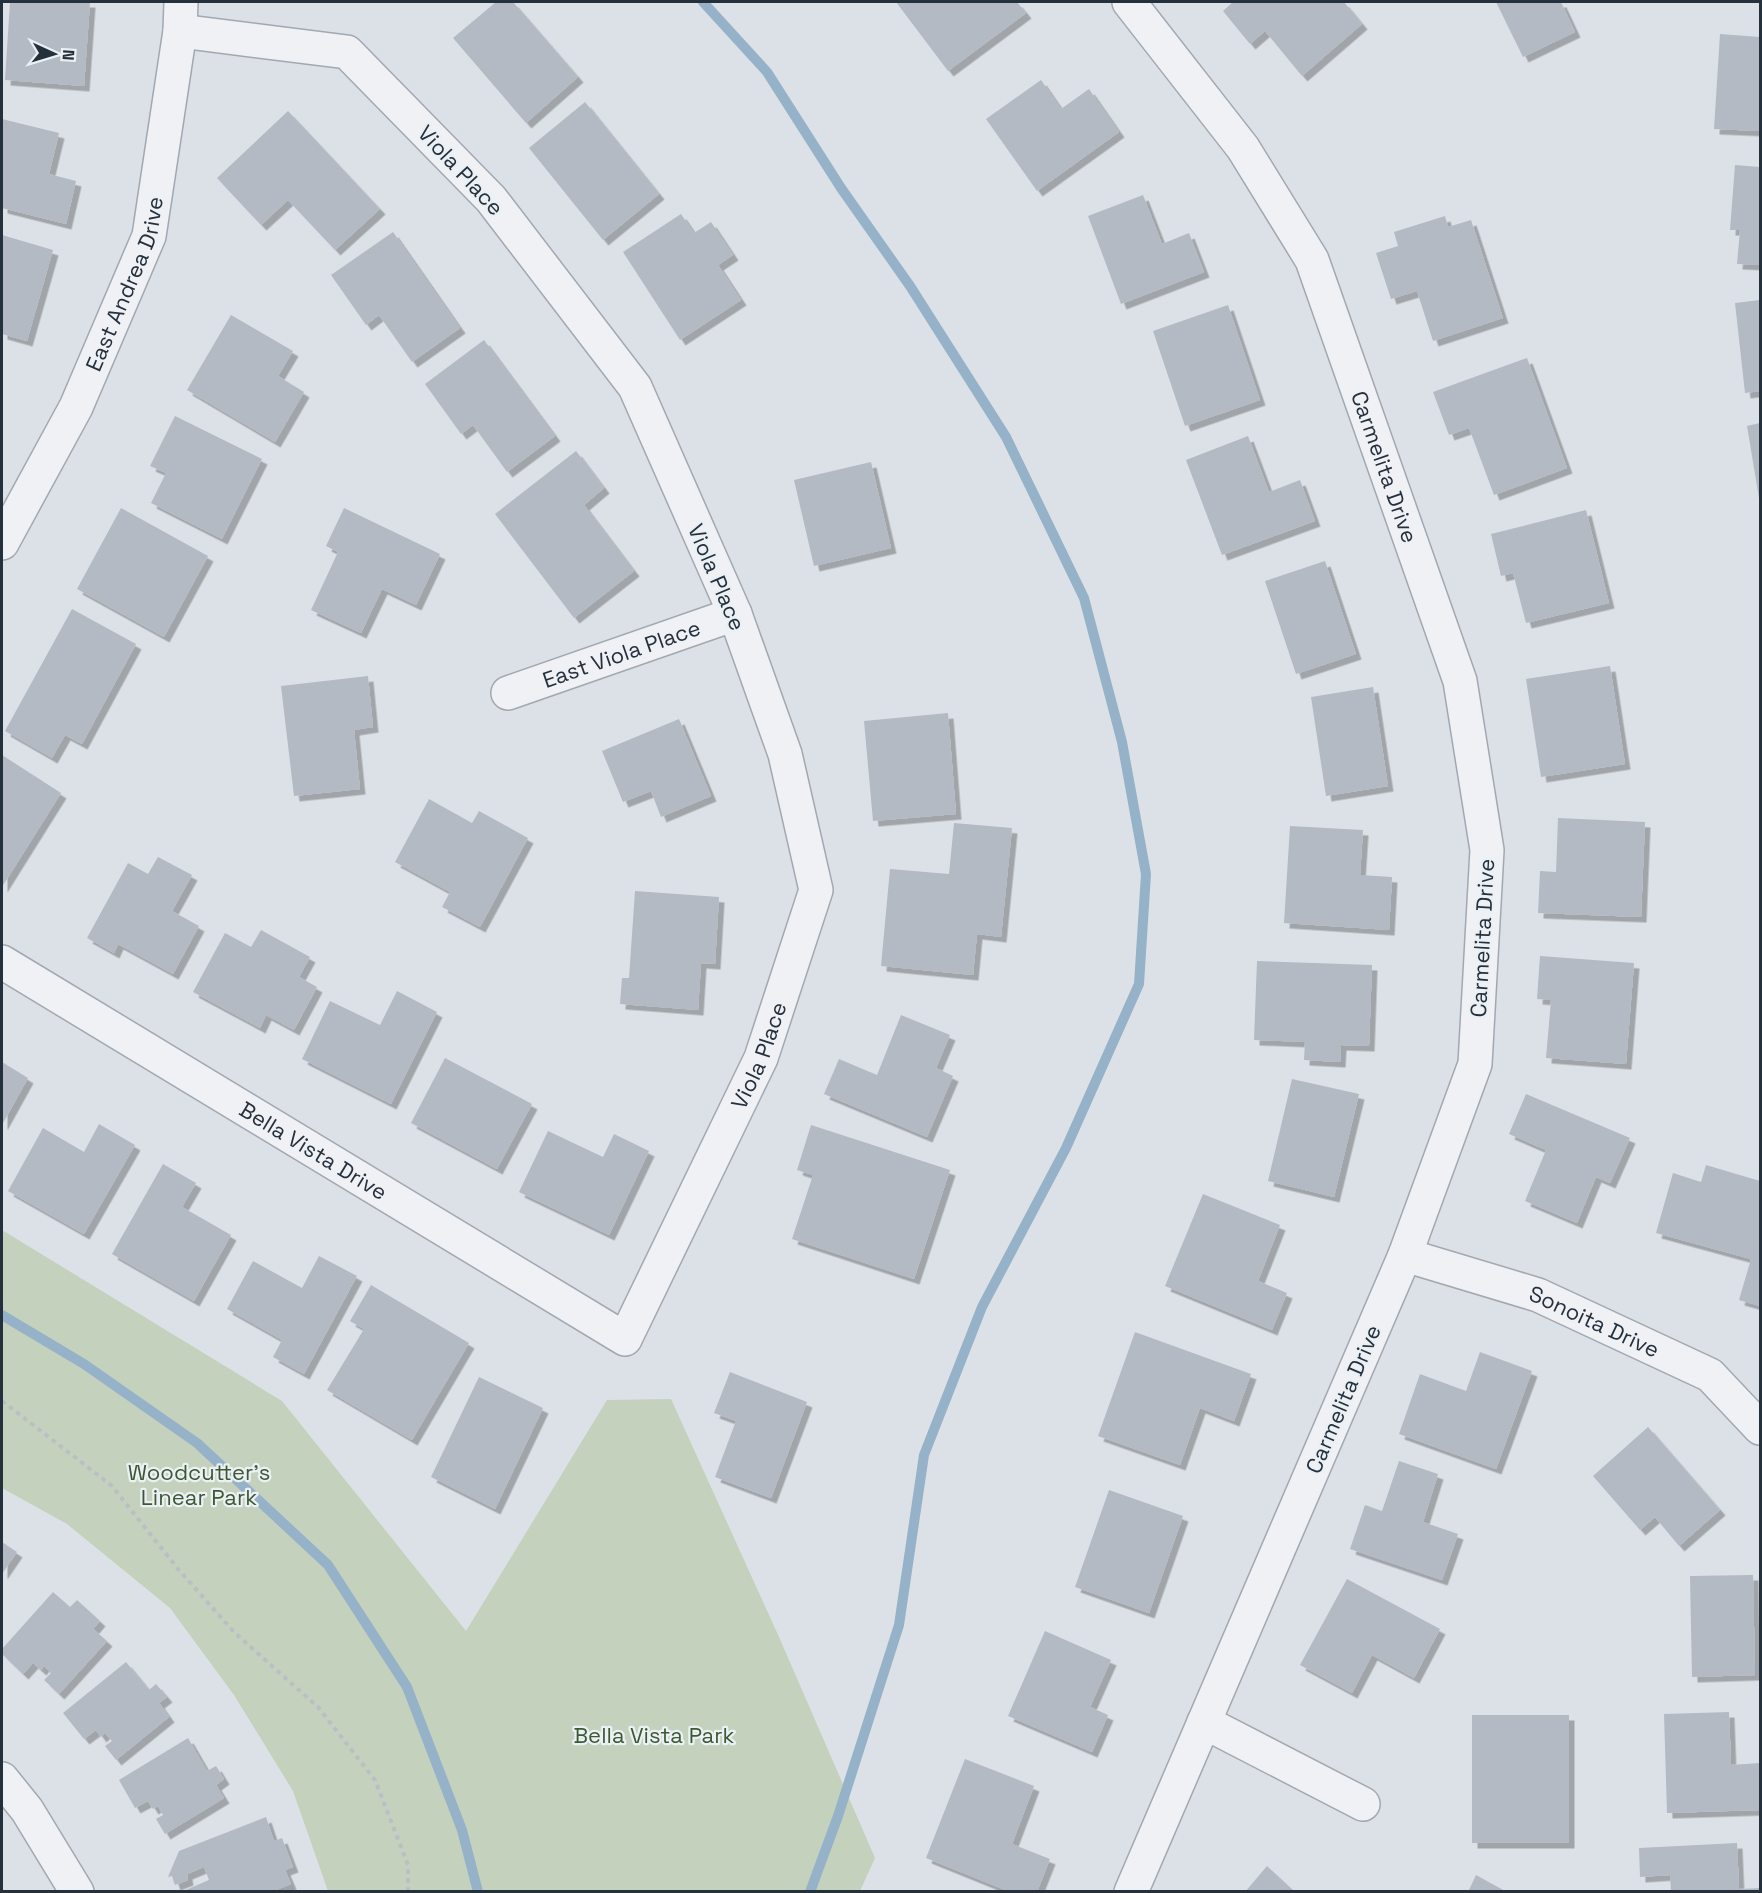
<svg xmlns="http://www.w3.org/2000/svg" width="1762" height="1893" viewBox="0 0 1762 1893" font-family="'Space Grotesk',sans-serif">
<defs>
<filter id="shadow"><feDropShadow dx="5.5" dy="5.5" stdDeviation="0" flood-color="#0004"/></filter>
</defs>
<rect width="100%" height="100%" fill="#dce1e7"/>
<!-- green -->
<path fill="#c3d1bd" d="M2,1230L282,1401L466,1631L607,1400L671,1399L779,1637L875,1858L860,1891H328L293,1791L234,1695L170,1608L67,1524L2,1488Z"/>
<g fill="none" stroke-linecap="round" stroke-linejoin="round">
<!-- stream -->
<path stroke="#95b2c9" stroke-width="10" d="M703,2L767,72L841,188L910,286L1006,437L1084,598L1122,742L1146,874L1139,984L1066,1148L982,1307L924,1455L899,1625L838,1816L810,1892
M2,1315L84,1364L197,1443L328,1565L407,1687L462,1830L478,1892"/>
</g>
<!-- building -->
<path fill="#b3bac4" filter="url(#shadow)" d="M10,2H90L84,86L5,80Z
M496,2H513L578,77L526,123L453,38Z
M896,2H1017L1026,13L948,71Z
M1233,2H1344L1362,24L1302,76L1265,31L1250,44L1223,11Z
M1496,2H1561L1575,32L1523,57Z
M1720,34L1760,37V131L1714,129Z
M1041,80L1061,109L1089,89L1119,132L1037,191L986,119Z
M585,102L659,194L603,240L529,148Z
M288,111L380,209L335,250L288,200L261,225L217,178Z
M2,119L59,133L49,174L76,181L66,224L2,208Z
M1735,165L1760,167V265L1737,264L1740,230H1730Z
M1143,195L1162,244L1189,233L1204,272L1121,304L1088,216Z
M681,214L694,233L711,222L733,255L718,265L741,300L680,340L623,252Z
M1445,216L1448,227L1471,220L1503,318L1433,341L1417,291L1391,299L1376,253L1398,246L1394,232Z
M393,232L460,328L412,362L379,315L366,325L331,275Z
M2,235L53,250L27,341L2,334Z
M1760,300V391L1745,393L1735,303Z
M1228,305L1260,400L1185,426L1153,331Z
M231,315L293,351L278,376L304,392L275,442L187,390Z
M484,340L555,436L507,472L473,425L461,434L425,384Z
M1527,358L1567,468L1494,495L1469,428L1449,435L1433,392Z
M175,416L262,459L222,539L151,503L166,473L150,466Z
M1760,423V498H1759L1747,426Z
M1248,436L1269,492L1300,480L1315,521L1222,555L1186,460Z
M576,451L604,488L584,505L634,571L574,618L495,514Z
M871,462L891,548L814,566L794,480Z
M121,508L208,556L164,637L77,589Z
M344,508L440,554L416,605L382,589L361,633L311,610L338,552L326,546Z
M1586,510L1609,603L1526,623L1513,573L1501,576L1491,534Z
M1325,561L1356,654L1296,674L1265,581Z
M72,609L136,644L82,744L65,735L52,758L5,731Z
M1610,666L1625,764L1541,777L1526,679Z
M368,676L373,727L354,730L360,789L294,796L281,686Z
M1373,687L1388,786L1326,796L1311,697Z
M948,713L956,814L873,821L864,721Z
M679,719L711,796L661,817L651,791L623,802L602,751Z
M2,755L61,793L2,887Z
M429,799L472,823L479,811L528,838L480,927L442,907L450,892L395,862Z
M1558,818L1645,822L1641,917L1538,913L1540,871L1556,872Z
M954,823L1012,828L1001,937L977,934L973,975L881,966L890,869L949,874Z
M1290,826L1363,830L1360,875L1392,877L1389,930L1284,923Z
M158,857L192,875L172,911L199,926L173,974L118,944L114,953L87,938L128,863L148,874Z
M635,891L719,897L715,964L701,963L698,1010L620,1004L622,978H629Z
M261,930L310,957L299,977L317,987L294,1030L266,1015L260,1028L193,992L225,933L251,947Z
M1540,956L1634,963L1626,1064L1546,1058L1551,1000L1537,999Z
M1257,961L1372,965L1369,1046L1341,1045L1340,1062L1304,1060L1305,1042L1254,1040Z
M397,991L437,1012L391,1104L302,1059L330,1001L380,1025Z
M901,1015L950,1035L936,1068L953,1076L927,1137L824,1094L839,1059L877,1075Z
M445,1058L532,1104L497,1169L411,1123Z
M2,1062L28,1078L2,1125Z
M1292,1079L1359,1094L1334,1197L1268,1181Z
M1526,1094L1630,1138L1610,1183L1596,1177L1577,1223L1525,1201L1546,1150L1509,1134Z
M99,1124L135,1145L84,1234L8,1191L43,1128L84,1152Z
M811,1125L950,1170L914,1279L792,1239L813,1175L797,1170Z
M548,1131L603,1157L614,1134L649,1151L609,1235L519,1192Z
M163,1164L196,1183L182,1207L231,1235L194,1301L112,1254Z
M1706,1165L1760,1181V1306L1739,1300L1751,1259L1656,1233L1673,1173L1701,1182Z
M1203,1194L1280,1225L1258,1281L1287,1293L1272,1330L1165,1286Z
M319,1256L357,1276L304,1374L273,1357L282,1340L227,1309L253,1261L302,1288Z
M371,1285L469,1343L412,1440L327,1390L364,1329L350,1321Z
M1135,1332L1251,1374L1234,1421L1200,1408L1180,1465L1098,1436Z
M1480,1352L1532,1371L1496,1469L1399,1434L1420,1374L1466,1391Z
M730,1372L807,1402L771,1498L715,1477L736,1421L714,1413Z
M479,1377L543,1408L495,1509L431,1477Z
M1648,1427L1720,1510L1679,1546L1655,1517L1640,1530L1593,1476Z
M1399,1461L1438,1474L1423,1522L1458,1534L1442,1580L1350,1549L1365,1505L1382,1511Z
M1109,1490L1183,1516L1149,1613L1075,1587Z
M2,1542L17,1552L2,1574Z
M1753,1575L1755,1675L1692,1677L1690,1576Z
M1347,1579L1440,1629L1414,1678L1372,1655L1352,1693L1300,1665Z
M53,1592L70,1607L77,1600L100,1621L93,1629L107,1641L59,1694L44,1680L51,1673L44,1666L41,1670L33,1663L23,1674L2,1654V1649Z
M1045,1631L1111,1660L1090,1707L1108,1715L1092,1752L1008,1716Z
M126,1662L149,1690L156,1684L167,1697L159,1703L169,1717L116,1760L105,1746L112,1741L105,1733L101,1737L96,1730L84,1739L63,1713Z
M1729,1712L1731,1765L1760,1763V1810L1667,1813L1664,1714Z
M1472,1715H1569V1843H1472Z
M188,1738L207,1771L216,1766L224,1779L216,1785L224,1798L165,1834L156,1819L163,1815L158,1806L153,1809L148,1801L135,1808L119,1780Z
M965,1759L1034,1786L1012,1844L1050,1859L1037,1892H1010L926,1858Z
M266,1817L274,1841L282,1838L293,1867L285,1870L291,1884L271,1892H181L209,1880L204,1867L187,1874L188,1880L175,1885L172,1876L168,1877L179,1851Z
M1737,1843L1739,1889L1760,1888V1892H1671L1670,1875L1640,1877L1639,1848Z
M1267,1866L1295,1892H1245Z
M1476,1875L1507,1892H1468Z"/>
<g fill="none" stroke-linecap="round" stroke-linejoin="round">
<defs>
<g id="minor">
<path id="s1" d="M1129,2L1243,148L1312,260L1460,681L1487,850L1475,1064L1405,1255L1131,1892"/>
<path id="s2" d="M2,543L76,407L149,236L180,31L181,2"/>
<path id="s3" d="M508,693L735,614"/>
<path id="s4" d="M2,962L625,1339L761,1058L816,890L785,754L735,614L635,387L491,199L347,52L180,31"/>
<path id="s5" d="M1405,1255L1538,1295L1710,1375L1760,1428"/>
<path d="M1204,1722L1363,1804"/>
<path d="M2,1779L27,1810L77,1892"/>
</g>
</defs>
<!-- minor casing -->
<use href="#minor" stroke="#a1a8b1" stroke-width="36"/>
<!-- path -->
<path stroke="#babfc5" stroke-width="4" stroke-dasharray="4.5 4.5" stroke-linecap="butt" d="M2,1401L112,1486L178,1569L234,1632L318,1707L375,1780L408,1865V1892"/>
<!-- minor -->
<use href="#minor" stroke="#eff1f5" stroke-width="33"/>
</g>
<g text-anchor="middle" stroke-width="4.5" stroke-linejoin="round" paint-order="stroke">
<!-- street labels -->
<g font-size="22" fill="#25303d" stroke="#ebf0f4">
<text transform="translate(461 170) rotate(47)" y="8">Viola Place</text>
<text dy="8" stroke="none"><textPath href="#s2" startOffset="288">East Andrea Drive</textPath></text>
<text dy="8" stroke="none"><textPath href="#s1" startOffset="536">Carmelita Drive</textPath></text>
<text transform="translate(717 577) rotate(67)" y="8">Viola Place</text>
<text dy="8" stroke="none"><textPath href="#s3" startOffset="120">East Viola Place</textPath></text>
<text transform="translate(1482 938) rotate(-87)" y="8">Carmelita Drive</text>
<text dy="8" stroke="none"><textPath href="#s4" startOffset="1042">Viola Place</textPath></text>
<text dy="8" stroke="none"><textPath href="#s4" startOffset="364">Bella Vista Drive</textPath></text>
<text dy="8" stroke="none"><textPath href="#s5" startOffset="201">Sonoita Drive</textPath></text>
<text transform="translate(1343 1399) rotate(-67)" y="8">Carmelita Drive</text>
</g>
<!-- park labels -->
<g font-size="22" fill="#3c5932" stroke="#ebf0f4">
<text x="199" y="1480">Woodcutter's<tspan x="199" dy="25">Linear Park</tspan></text>
<text x="654" y="1743">Bella Vista Park</text>
</g>
</g>
<!-- border -->
<rect width="1762" height="1893" fill="none" stroke="#25303d" stroke-width="6"/>
<!-- north arrow -->
<g transform="translate(54 54) rotate(94)" stroke="#ebf0f4" stroke-width="4.5" paint-order="stroke">
<path d="M0-4.5L10 22L0 15L-10 22Z" fill="#25303d"/>
<text y="-9" font-size="16" font-weight="bold" text-anchor="middle" fill="#25303d">N</text>
</g>
</svg>
